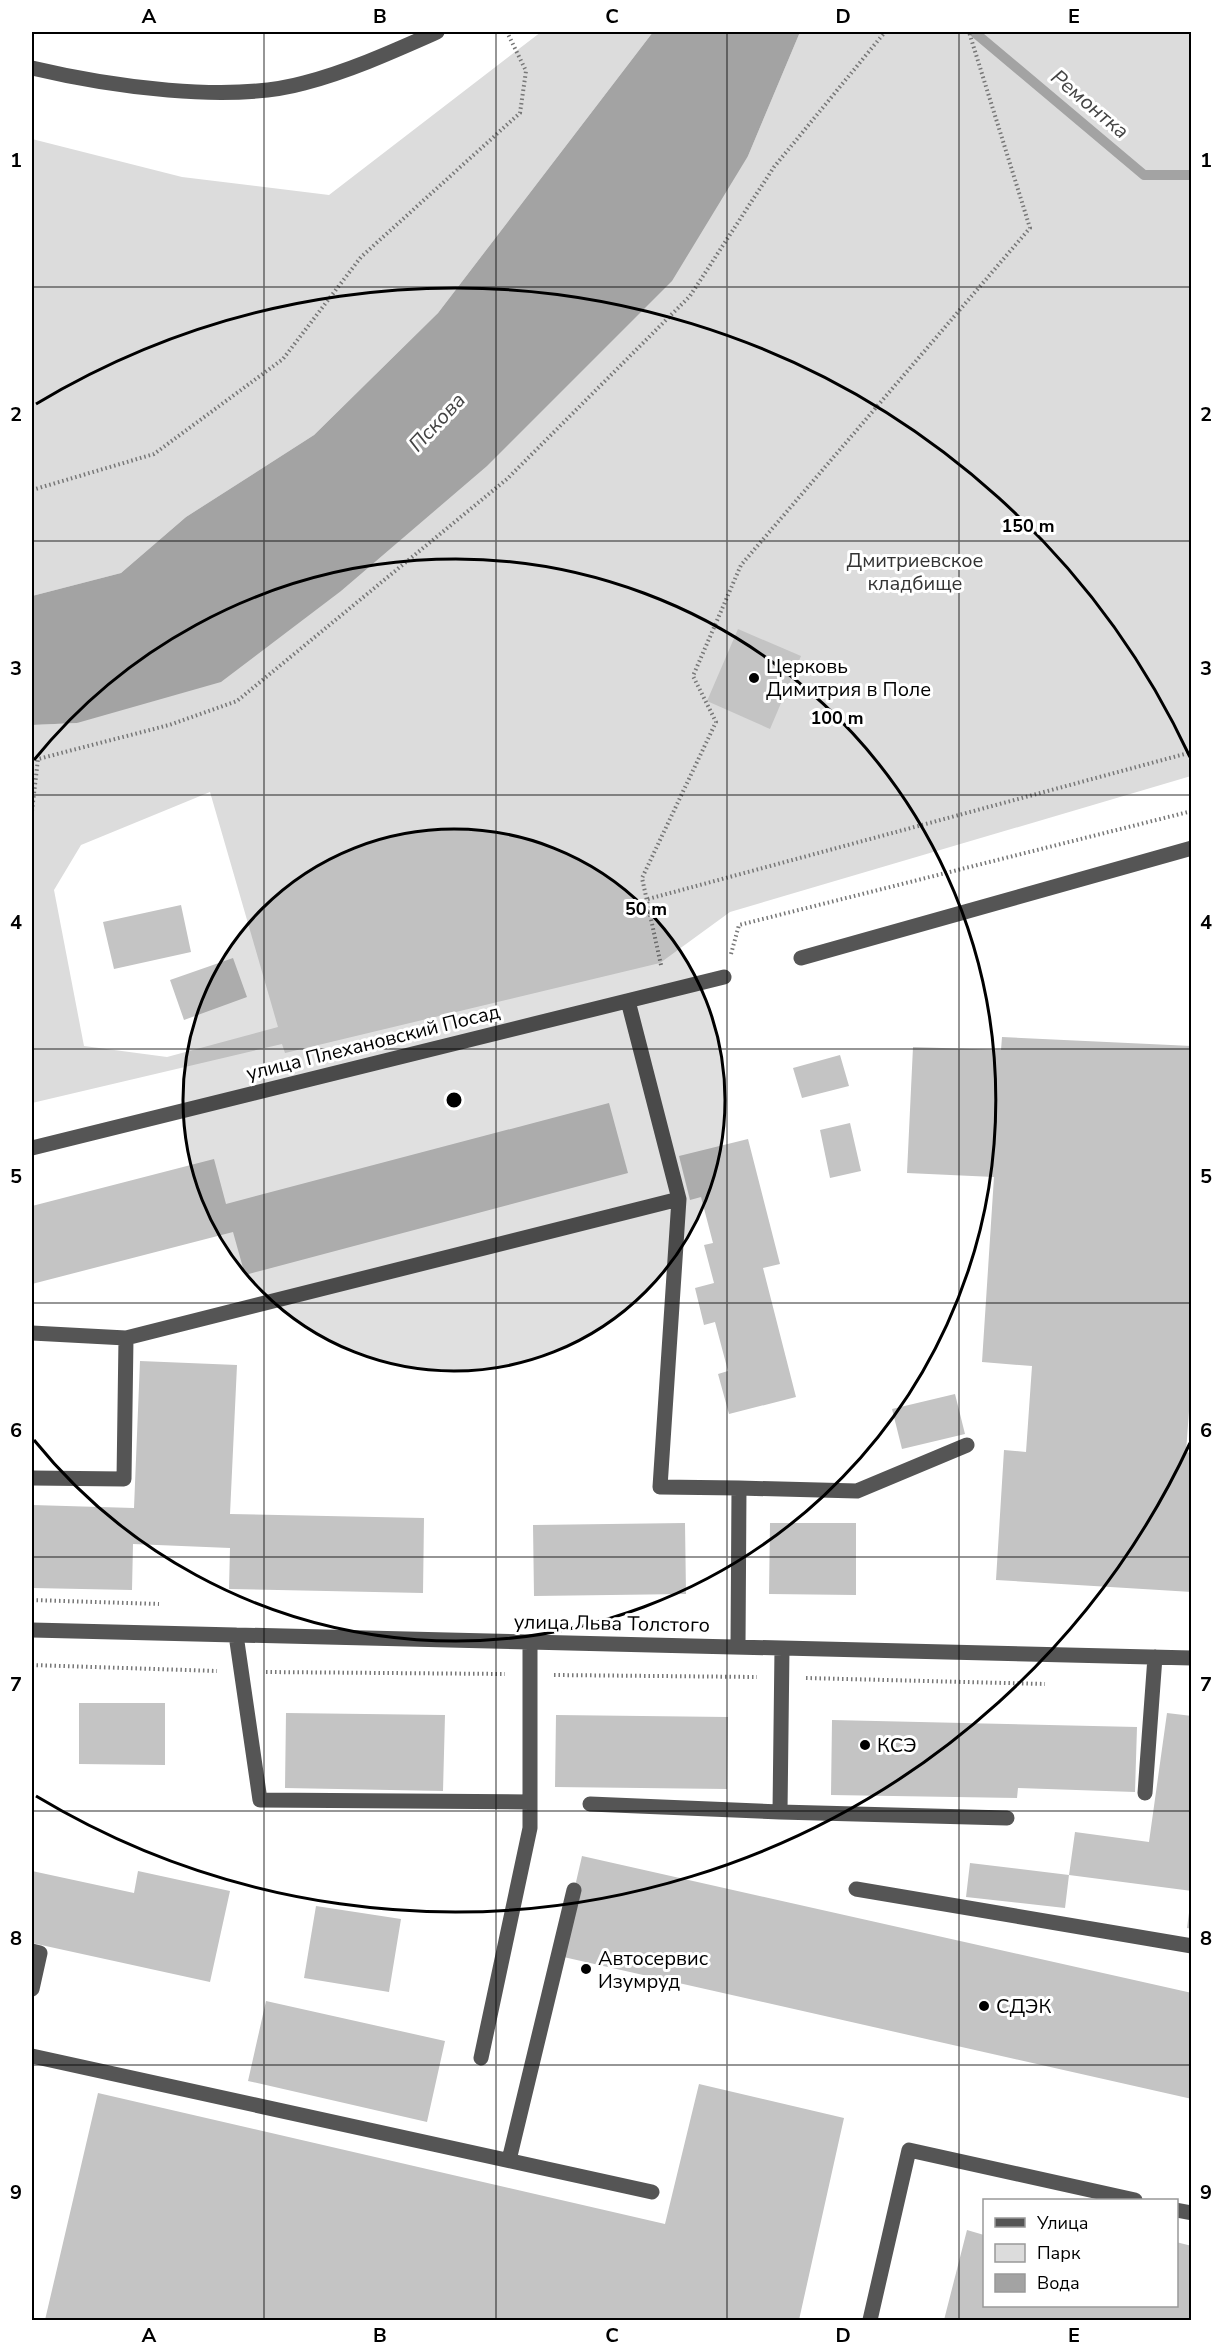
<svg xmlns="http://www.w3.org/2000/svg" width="1223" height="2352" viewBox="0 0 1223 2352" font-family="'Nunito Sans',sans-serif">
<rect width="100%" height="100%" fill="#fff"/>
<!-- green -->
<path fill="#dcdcdc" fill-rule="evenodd" d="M541,32H653L438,313L314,435L186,517L121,573L32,596V139L182,177L329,195Z
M800,32H1191V776L730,912L660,963L285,1053L282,1044L32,1103V725L77,723L748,156ZM210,792L278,1027L167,1057L84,1046L54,890L81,845Z"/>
<!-- water -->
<path fill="#a3a3a3" d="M653,32H800L748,156L672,281L487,466L341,591L221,682L77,723L32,725V596L121,573L186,517L314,435L438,313Z"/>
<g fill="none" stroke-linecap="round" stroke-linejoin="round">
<!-- stream -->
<path stroke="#a3a3a3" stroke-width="10" d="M974,32L1144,175H1192"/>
</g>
<!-- building -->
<path fill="#c4c4c4" d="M738,629L801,656L770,729L707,701Z
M181,905L191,952L114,969L103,922Z
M233,958L247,997L184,1020L170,980Z
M1002,1037L1192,1046V1412L1189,1411L1186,1452L1192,1453V1592L996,1580L1004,1450L1026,1452L1032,1366L982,1362L994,1177L907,1173L913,1047L1001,1050Z
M840,1055L849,1086L802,1098L793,1068Z
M609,1103L628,1173L245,1275L233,1232L32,1284V1206L214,1159L226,1204Z
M850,1123L861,1171L830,1178L820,1130Z
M748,1139L780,1264L763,1268L796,1397L729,1414L718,1374L728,1371L715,1322L704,1325L695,1288L714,1283L704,1245L713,1243L701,1197L690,1200L679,1156Z
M140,1361L237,1365L230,1514L424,1518L423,1593L229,1589L230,1548L133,1544L132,1590L32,1588V1505L134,1508Z
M955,1394L965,1434L902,1449L892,1409Z
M685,1523L686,1594L534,1596L533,1525Z
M770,1523H856V1595L769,1594Z
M79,1703H165V1765L79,1764Z
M286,1713L445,1715L443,1791L285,1788Z
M1167,1713L1192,1716V1891L1069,1875L1075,1832L1149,1842Z
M556,1715L728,1717L727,1789L555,1787Z
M832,1720L1137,1727L1135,1792L1018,1788L1017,1798L831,1795Z
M582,1856L1192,1993V2099L559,1956Z
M970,1863L1069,1875L1065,1908L966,1897Z
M32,1871L134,1893L138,1871L230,1891L210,1982L32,1943Z
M1190,1905H1192V1929L1187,1928Z
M316,1906L401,1919L389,1992L304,1978Z
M266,2001L445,2041L427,2122L248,2081Z
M699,2084L844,2118L799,2320H45L98,2093L665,2224Z
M967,2230L984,2235V2306H1176V2242L1192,2246V2320H944Z"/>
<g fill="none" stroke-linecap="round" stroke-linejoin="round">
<!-- path -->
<path stroke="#777" stroke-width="4" stroke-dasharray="1.5 3" stroke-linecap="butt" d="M32,490L154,454L283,359L361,257L520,113L526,71L507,32
M32,811L38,759L169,725L237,701L507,479L690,296L774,167L885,32
M648,899L1192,752
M731,954L739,925L1192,811
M661,965L642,878L716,722L693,676L741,565L1030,228L969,32
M32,1600L159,1604
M32,1665L217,1671
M266,1672L505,1674
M554,1675L757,1677
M806,1678L1045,1684"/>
<!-- minor -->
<path stroke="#555" stroke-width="15" d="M32,68C108,86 229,104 304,83C350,71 394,51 437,32
M801,958L1192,848
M32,1148L724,977
M679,1199L660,1487L739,1488L738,1647
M32,1333L126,1338L679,1199L628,1001
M32,1478L124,1479L126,1338
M739,1488L857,1491L967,1445
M32,1630L1192,1658
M236,1635L260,1800L530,1802
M782,1648L780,1812L1007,1818
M1145,1793L1155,1657
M590,1804L780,1812
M856,1889L1192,1946
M32,1951L40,1953L32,1989
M32,2056L652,2192
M481,2058L530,1828V1642
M509,2160L574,1890
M1176,2210L1192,2213
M870,2320L909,2150L1135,2200"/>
</g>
<!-- grid -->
<path fill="none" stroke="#000" stroke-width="1.5" stroke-opacity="0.55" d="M264,32V2320M496,32V2320M727,32V2320M959,32V2320M32,287H1192M32,541H1192M32,795H1192M32,1049H1192M32,1303H1192M32,1557H1192M32,1811H1192M32,2065H1192"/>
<!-- distance rings -->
<circle cx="454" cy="1100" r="271" fill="#000" fill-opacity=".12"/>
<g fill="none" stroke="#000" stroke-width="3">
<circle cx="454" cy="1100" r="271"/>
<path d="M34 760A541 541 0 1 1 34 1440"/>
<path d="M1190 1443A812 812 0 0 1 36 1796M36 404A812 812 0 0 1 1190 757"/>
</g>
<!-- markers -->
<g fill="#000" stroke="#fff" stroke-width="2">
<circle cx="754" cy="678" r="6"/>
<circle cx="865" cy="1745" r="6"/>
<circle cx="586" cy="1969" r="6"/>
<circle cx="984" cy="2006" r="6"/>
</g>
<g text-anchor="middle" stroke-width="6" stroke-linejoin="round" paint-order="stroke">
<!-- park labels -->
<g font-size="20" fill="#333" stroke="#fff">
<text x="915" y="567">Дмитриевское<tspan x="915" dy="23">кладбище</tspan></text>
</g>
<!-- poi labels -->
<g font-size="20" fill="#000" stroke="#fff" text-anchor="start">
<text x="766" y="673">Церковь<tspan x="766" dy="23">Димитрия в Поле</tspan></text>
<text x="877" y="1752">КСЭ</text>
<text x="598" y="1965">Автосервис<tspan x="598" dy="23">Изумруд</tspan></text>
<text x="996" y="2013">СДЭК</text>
</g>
<!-- street labels -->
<g font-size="20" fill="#000" stroke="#fff">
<text transform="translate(373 1042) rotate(-14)" y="7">улица Плехановский Посад</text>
<text transform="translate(612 1623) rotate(1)" y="7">улица Льва Толстого</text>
</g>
<!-- water labels -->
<g font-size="21" font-style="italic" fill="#444" stroke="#fff">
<text transform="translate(1090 104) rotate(40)" y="7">Ремонтка</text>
<text transform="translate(437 422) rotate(-47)" y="7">Пскова</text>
</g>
</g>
<circle cx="454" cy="1100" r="9" fill="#000" stroke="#fff" stroke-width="3"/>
<g font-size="18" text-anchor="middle" font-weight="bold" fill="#000" stroke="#fff" stroke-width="6" stroke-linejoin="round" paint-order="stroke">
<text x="1028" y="532">150 m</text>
<text x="837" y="724">100 m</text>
<text x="646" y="915">50 m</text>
</g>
<!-- border -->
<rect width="1223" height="2352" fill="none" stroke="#ffffff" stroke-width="66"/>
<!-- legend -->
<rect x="983" y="2199" width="195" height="108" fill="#ffffff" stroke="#999999" stroke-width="1.5"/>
<rect x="995" y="2218" width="30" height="9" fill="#555555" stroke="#999999" stroke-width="1.5"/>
<text x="1037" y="2229" font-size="18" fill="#000000">Улица</text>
<rect x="995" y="2244" width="30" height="18" fill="#dcdcdc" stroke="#999999" stroke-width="1.5"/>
<text x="1037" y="2259" font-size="18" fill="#000000">Парк</text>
<rect x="995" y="2274" width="30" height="18" fill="#a3a3a3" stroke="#999999" stroke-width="1.5"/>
<text x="1037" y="2289" font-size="18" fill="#000000">Вода</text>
<rect x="33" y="33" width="1157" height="2286" fill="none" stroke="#000" stroke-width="2"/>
<g font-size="20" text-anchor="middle" font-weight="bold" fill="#000">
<text x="149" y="23">A</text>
<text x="380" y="23">B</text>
<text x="612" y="23">C</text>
<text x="843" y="23">D</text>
<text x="1074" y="23">E</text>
<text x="16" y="167">1</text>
<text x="1206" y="167">1</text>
<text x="16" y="421">2</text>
<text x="1206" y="421">2</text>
<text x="16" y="675">3</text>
<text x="1206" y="675">3</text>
<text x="16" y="929">4</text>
<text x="1206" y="929">4</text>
<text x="16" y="1183">5</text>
<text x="1206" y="1183">5</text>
<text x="16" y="1437">6</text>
<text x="1206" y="1437">6</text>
<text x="16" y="1691">7</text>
<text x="1206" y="1691">7</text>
<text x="16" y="1945">8</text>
<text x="1206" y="1945">8</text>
<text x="16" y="2199">9</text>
<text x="1206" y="2199">9</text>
<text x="149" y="2342">A</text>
<text x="380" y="2342">B</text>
<text x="612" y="2342">C</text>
<text x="843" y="2342">D</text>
<text x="1074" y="2342">E</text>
</g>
</svg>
